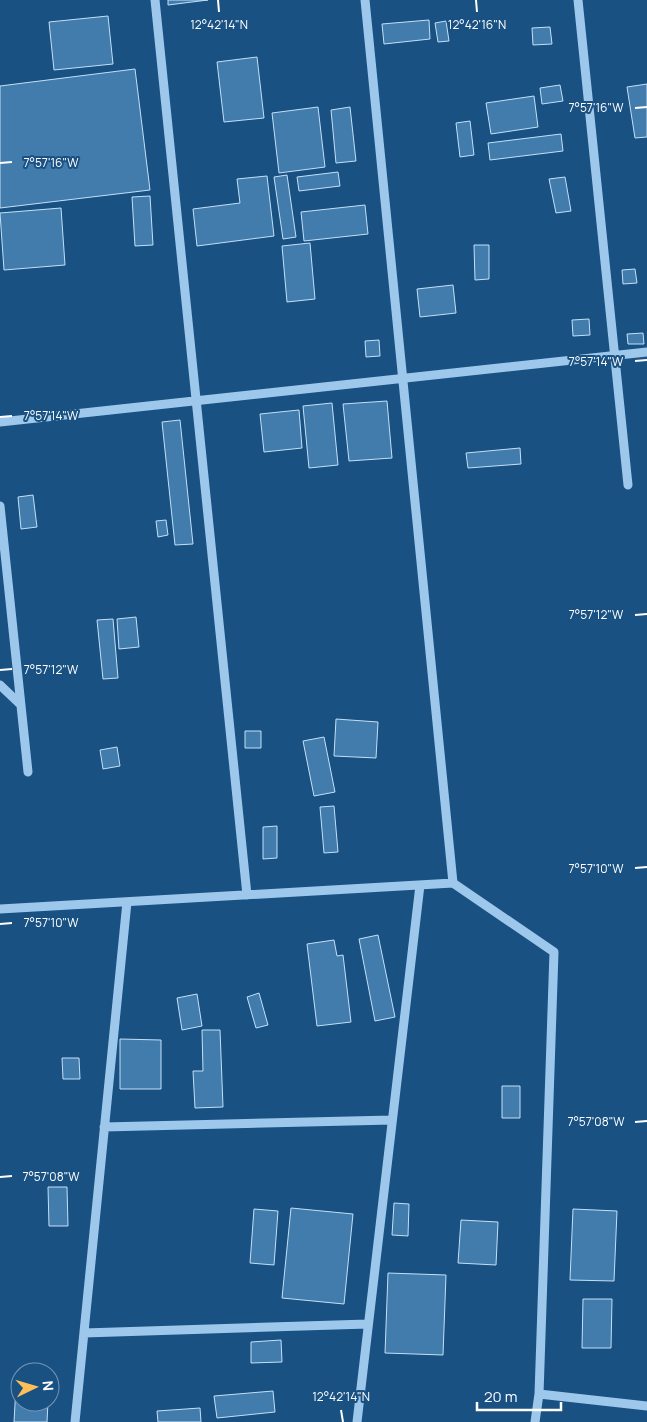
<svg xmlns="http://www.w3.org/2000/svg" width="647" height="1422" viewBox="0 0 647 1422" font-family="Manrope,sans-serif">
<rect width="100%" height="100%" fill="#195183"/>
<!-- building -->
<path fill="#427cac" stroke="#c3e0f8" d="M168,0H208L168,5Z
M108,16L113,64L54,70L49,22Z
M429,20L430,39L384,44L382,24Z
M446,21L449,41L438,42L435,23Z
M550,27L552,44L533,45L532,28Z
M257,57L264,118L224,122L217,62Z
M135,69L150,190L0,208V86Z
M647,84V137L635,138L627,87Z
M560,85L563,101L542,104L540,88Z
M534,96L538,127L491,134L486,103Z
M318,107L325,167L279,173L272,113Z
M350,107L356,161L336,163L331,110Z
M470,121L474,155L460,157L456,123Z
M561,134L563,151L490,160L488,143Z
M338,172L340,186L299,191L297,177Z
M287,175L296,237L283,239L274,177Z
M267,176L274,236L197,246L193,209L240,203L237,179Z
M565,177L571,211L556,213L549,179Z
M150,196L153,245L135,246L132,197Z
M365,205L368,234L304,241L301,212Z
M61,208L65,265L4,270L0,213Z
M310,243L315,299L287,302L282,246Z
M474,245H489V279L475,280Z
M635,269L637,283L623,284L622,270Z
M453,285L456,313L420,317L417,289Z
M589,319L590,335L573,336L572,320Z
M643,333L644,344H628L627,334Z
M379,340L380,356L366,357L365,341Z
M387,401L392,458L349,461L343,404Z
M332,403L338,465L309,468L303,406Z
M299,410L302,448L264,452L260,414Z
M180,420L193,544L175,545L162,422Z
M520,448L521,464L468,468L466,453Z
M33,495L37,527L21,529L18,497Z
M166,520L168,535L158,537L156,521Z
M136,617L139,647L119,649L117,619Z
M113,619L118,678L103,679L97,620Z
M336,719L378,722L376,758L334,756Z
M245,731H261V748H245Z
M324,737L335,792L314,796L303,741Z
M117,747L120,766L103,769L100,750Z
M334,806L338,852L324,853L320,807Z
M277,826V858L263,859V827Z
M378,935L395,1017L375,1021L359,939Z
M334,940L337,956L343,955L351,1022L317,1026L307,944Z
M259,993L268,1025L256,1028L247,997Z
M197,994L202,1026L182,1030L177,998Z
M202,1030H220L223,1107L195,1108L193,1071H203Z
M120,1039L161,1040V1089H120Z
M62,1058H79L80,1079H63Z
M502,1086H520V1118H502Z
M48,1187H67L68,1226H49Z
M394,1203L409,1204L408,1236L392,1235Z
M291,1208L353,1214L344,1304L282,1298Z
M254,1209L278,1211L274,1265L250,1263Z
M573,1209L617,1211L614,1281L570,1280Z
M461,1220L498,1222L496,1265L458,1263Z
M388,1273L446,1275L443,1355L385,1353Z
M583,1299H612L611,1348H582Z
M281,1340L282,1362L251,1363V1342Z
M16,1386L20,1387V1402H48L47,1422H14Z
M273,1391L275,1412L217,1418L214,1396Z
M200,1408L201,1422H158L157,1411Z"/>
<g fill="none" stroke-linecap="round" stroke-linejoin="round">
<!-- minor -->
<path stroke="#9ec8eb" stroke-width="9" d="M155,0L247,895
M365,0L453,883
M578,0L628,485
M0,422L647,352
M0,506L28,772
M0,685L21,705
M0,909L453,883L554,952L539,1394L535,1422
M104,1127L392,1120
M84,1333L368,1324
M539,1394L647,1406
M75,1422L127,902
M357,1422L420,885"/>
</g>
<!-- ticks -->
<path fill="none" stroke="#fff" stroke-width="2" d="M218,0L219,12M476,0L477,12M635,108L647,107M0,163L12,162M635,361L647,360M0,417L12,416M635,615L647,614M0,670L12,669M635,868L647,867M0,924L12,923M635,1122L647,1121M0,1177L12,1176M341,1410L343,1422"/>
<g font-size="12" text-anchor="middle" fill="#fff" stroke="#195183" stroke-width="4" stroke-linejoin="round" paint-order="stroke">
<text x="219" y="29">12°42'14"N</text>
<text x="477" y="29">12°42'16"N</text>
<text x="596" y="112">7°57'16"W</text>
<text x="51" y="167">7°57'16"W</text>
<text x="596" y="366">7°57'14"W</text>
<text x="51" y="420">7°57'14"W</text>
<text x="596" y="619">7°57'12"W</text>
<text x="51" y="674">7°57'12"W</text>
<text x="596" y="873">7°57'10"W</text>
<text x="51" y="927">7°57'10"W</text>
<text x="596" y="1126">7°57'08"W</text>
<text x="51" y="1181">7°57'08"W</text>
<text x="341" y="1401">12°42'14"N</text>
</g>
<!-- north arrow -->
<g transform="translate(35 1387) rotate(85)"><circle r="24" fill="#195183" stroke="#7597b5"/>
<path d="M0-4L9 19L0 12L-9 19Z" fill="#febf59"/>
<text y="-8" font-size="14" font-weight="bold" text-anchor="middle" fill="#ffffff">N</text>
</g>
<!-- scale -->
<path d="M477 1402v8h84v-8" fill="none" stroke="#ffffff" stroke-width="2.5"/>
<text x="484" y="1402" font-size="15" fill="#ffffff" stroke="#195183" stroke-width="4" paint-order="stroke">20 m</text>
</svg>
